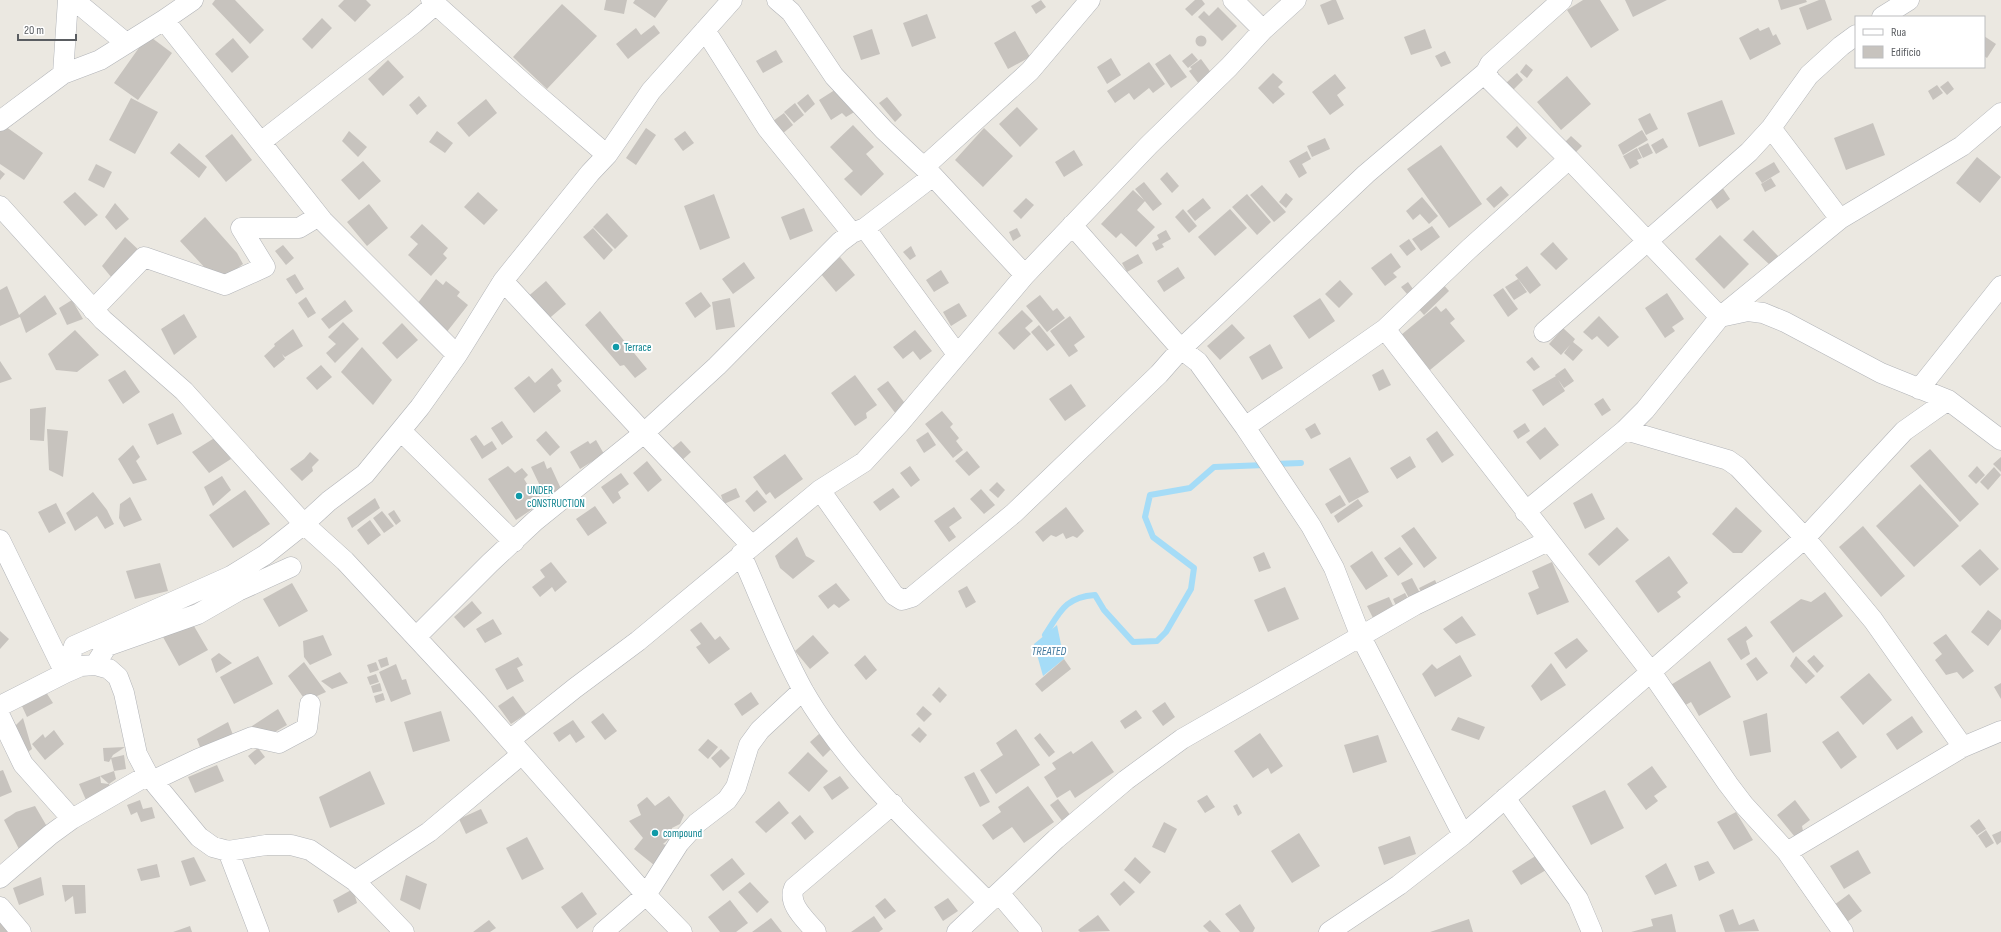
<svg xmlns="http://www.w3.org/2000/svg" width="2001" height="932" viewBox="0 0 2001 932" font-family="'Sofia Sans Condensed',sans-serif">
<rect width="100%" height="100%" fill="#ebe8e1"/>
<!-- water -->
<path fill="#a5dcf7" d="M1057,625L1064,659L1043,676L1034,644Z"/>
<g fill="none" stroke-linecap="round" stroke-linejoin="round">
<!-- stream -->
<path stroke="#a5dcf7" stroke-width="6" d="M1274,464L1301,463
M1045,635C1060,612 1065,597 1095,595L1104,610L1133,642L1157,641L1166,632L1191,589L1194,568L1153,537L1145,517L1150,495L1190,488L1214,467L1265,465"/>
</g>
<!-- building -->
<path fill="#c7c3be" d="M215,0H235L264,30L250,44L212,4Z
M344,0H366L371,5L355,22L338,6Z
M606,0H627L624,14L604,10Z
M635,0H668L655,18L633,3Z
M1041,0L1046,7L1036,14L1031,6Z
M1195,0H1202L1205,4L1192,16L1185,9Z
M1332,0H1336L1344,19L1328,25L1320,5Z
M1583,0H1600L1619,30L1591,48L1567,10Z
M1625,0H1667L1633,17Z
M1778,0H1806L1807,2L1781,10Z
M1819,0H1825L1832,20L1807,30L1799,8Z
M562,4L597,36L547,89L513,57Z
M1218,7L1237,26L1222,41L1198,17L1204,11L1209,16Z
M927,14L936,38L912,47L903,23Z
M322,18L332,28L312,49L302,39Z
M654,25L660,33L628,59L616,44L636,28L641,35Z
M1769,27L1773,36L1776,34L1781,44L1750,60L1739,38L1758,28L1760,31Z
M872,29L880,54L861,60L853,36Z
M1425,29L1432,48L1411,55L1404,37Z
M1015,31L1030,57L1008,69L994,43Z
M148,35L172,53L138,100L114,83Z
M1195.5 41a5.5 5.5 0 1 1 11 0a5.5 5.5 0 1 1-11 0Z
M1984,36L1996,44L1987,58L1984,56Z
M233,38L249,57L232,73L215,54Z
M776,50L783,62L763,73L756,61Z
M1445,51L1451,63L1441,67L1435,56Z
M1192,53L1198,60L1188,68L1182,61Z
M1170,54L1187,77L1171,88L1155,64Z
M1111,58L1121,75L1107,84L1097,67Z
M1201,59L1212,74L1199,84L1189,71L1192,69L1190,67Z
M388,60L404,77L383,96L368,79Z
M1149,62L1165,84L1153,93L1149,88L1134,100L1129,93L1115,103L1107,91Z
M1526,64L1533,70L1527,78L1520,72Z
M1273,73L1283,82L1278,87L1285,94L1273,104L1258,88Z
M1517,73L1523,80L1513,90L1506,83Z
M1335,74L1346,88L1337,95L1344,105L1330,115L1312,92Z
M1567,76L1591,104L1561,130L1537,102Z
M1948,81L1954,89L1947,95L1940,87Z
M1937,85L1943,93L1933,100L1928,91Z
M841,86L856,111L846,117L842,113L831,120L819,100Z
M808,94L815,104L805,113L797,103Z
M419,96L427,106L417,115L409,105Z
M887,97L902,115L895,122L879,103Z
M131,98L158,112L135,154L109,140Z
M486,99L497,113L469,137L457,123Z
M1722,100L1735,134L1699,147L1687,113Z
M795,103L804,115L794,123L784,112Z
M1017,107L1038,129L1020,147L999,124Z
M784,113L793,125L782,134L773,121Z
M1650,113L1658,129L1646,135L1638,119Z
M1873,123L1885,155L1846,170L1834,138Z
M2,124L43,153L24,180L0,164V127Z
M853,125L874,147L866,154L884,174L861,196L844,179L853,171L830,147Z
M1517,126L1527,138L1517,148L1506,137Z
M646,128L656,135L636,165L626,158Z
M984,128L1013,156L983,187L955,160Z
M1642,130L1648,140L1623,155L1618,145Z
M349,131L367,147L358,157L342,141Z
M437,131L453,143L445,153L429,142Z
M685,131L694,143L683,151L674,139Z
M232,134L252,160L226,182L205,156Z
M1571,136L1582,146L1575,153L1564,143Z
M1325,138L1330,149L1312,157L1307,146Z
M1663,138L1668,147L1656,154L1651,145Z
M179,143L207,167L199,178L170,153Z
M1648,143L1653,153L1643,158L1638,148Z
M1441,145L1482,204L1449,228L1407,169Z
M1637,148L1642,158L1637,160L1639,164L1630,169L1623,156Z
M1074,150L1083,165L1064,177L1055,162Z
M1307,151L1311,159L1302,164L1307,173L1299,178L1289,161Z
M1977,157L2001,177L1980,203L1956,183Z
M363,161L381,181L359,200L341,180Z
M1774,162L1780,172L1762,183L1755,173Z
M96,164L112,172L104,188L88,180Z
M0,170L5,174L0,180Z
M1167,172L1179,186L1172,193L1160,179Z
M1771,178L1776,186L1765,192L1761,184Z
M1144,182L1162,204L1153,211L1135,189Z
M1262,185L1286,212L1274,222L1250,195Z
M1501,186L1509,195L1494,208L1486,199Z
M1722,187L1730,199L1717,209L1709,197Z
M1133,190L1145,201L1137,210L1155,227L1136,247L1121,233L1116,238L1101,224Z
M75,192L98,215L85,226L63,202Z
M478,192L498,210L484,225L464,207Z
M1286,193L1293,199L1286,208L1279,202Z
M714,194L730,238L700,250L684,206Z
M1247,194L1271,222L1257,235L1232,207Z
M1422,197L1438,216L1429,224L1420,214L1413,220L1406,211Z
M1026,198L1034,205L1021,219L1013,211Z
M1203,198L1211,208L1195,221L1187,211Z
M115,203L129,219L116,230L105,217Z
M369,204L388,228L367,246L347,222Z
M804,208L813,231L790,240L781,217Z
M1183,209L1197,226L1189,233L1175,217Z
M1230,209L1247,228L1215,256L1198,237Z
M607,213L628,236L615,249L593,227Z
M205,217L237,253L243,264L225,278L206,269L180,241Z
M422,224L448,248L443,254L447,258L431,276L408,255L418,244L410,237Z
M1432,226L1440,237L1421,251L1412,239Z
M593,228L613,250L604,260L583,237Z
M1017,228L1021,236L1013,241L1009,232Z
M1166,230L1171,239L1162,244L1164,247L1156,251L1152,243L1159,239L1157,235Z
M1753,230L1779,257L1770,265L1743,240Z
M1720,235L1749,264L1724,289L1695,259Z
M125,237L143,254L112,278L102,266Z
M1409,239L1416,249L1407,256L1399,246Z
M1553,242L1568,259L1556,270L1540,254Z
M283,245L294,258L286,265L275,251Z
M911,246L916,256L910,260L903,252Z
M1391,253L1401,267L1393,273L1397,277L1385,286L1371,268Z
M1138,254L1143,263L1127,272L1122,263Z
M840,257L855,275L836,292L821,274Z
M744,262L755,278L733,294L722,279Z
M1527,266L1541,285L1530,294L1515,275Z
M1178,267L1185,278L1164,292L1157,281Z
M941,270L949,283L934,292L926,280Z
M295,274L304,289L296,294L286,279Z
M436,279L443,285L446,281L460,292L457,296L468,305L446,333L414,308Z
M1518,279L1527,292L1514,300L1505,287Z
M1340,280L1353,294L1339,308L1325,294Z
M546,281L566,304L545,322L525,299Z
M1408,282L1413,289L1407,294L1401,287Z
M1442,283L1449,291L1424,315L1417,307Z
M7,286L19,315L45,295L57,314L26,333L20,317L0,326V290Z
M1503,288L1518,309L1508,317L1493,295Z
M701,292L711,306L695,318L685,303Z
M1667,293L1684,319L1672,327L1675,331L1665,338L1645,308Z
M1040,295L1053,311L1057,308L1065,318L1047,332L1026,306Z
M306,297L316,313L308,318L298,303Z
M730,298L735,327L716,330L712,302Z
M1320,298L1335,321L1309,339L1293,316Z
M72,300L83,319L67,325L59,308Z
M345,300L353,311L329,329L321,319Z
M959,303L967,316L951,326L943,312Z
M1436,306L1441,312L1446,308L1455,319L1450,323L1465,341L1430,370L1401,335Z
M1022,310L1033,321L1025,328L1031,334L1014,350L998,333Z
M600,311L647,369L635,378L624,365L620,366L585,325Z
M184,314L197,337L174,355L161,329Z
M1070,316L1085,337L1074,345L1078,351L1069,357L1050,331Z
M1599,316L1619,337L1608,347L1597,336L1592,340L1583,332Z
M343,322L359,339L335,363L326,353L336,344L328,337Z
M402,323L418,340L397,359L382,343Z
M1232,324L1245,338L1220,360L1207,346Z
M1039,325L1055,345L1047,351L1031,332Z
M1563,328L1575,339L1573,342L1583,350L1573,361L1564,353L1570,345L1561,355L1549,344Z
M293,329L303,346L285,357L282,354L285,359L274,368L264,356L275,346L274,344Z
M75,330L99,355L77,372L56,370L48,354Z
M915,330L932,351L920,360L913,351L903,359L893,347Z
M1270,344L1283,368L1262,380L1249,357Z
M362,347L392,380L373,405L341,372Z
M1532,357L1540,367L1534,371L1526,362Z
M0,361L12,379L0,383Z
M321,365L332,377L317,390L306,378Z
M552,368L562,381L557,385L561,391L534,413L514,388L529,376L535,383Z
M1565,368L1574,381L1564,388L1555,375Z
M1383,369L1391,385L1379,391L1372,375Z
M125,370L140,392L123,404L108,380Z
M855,375L877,405L866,413L867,418L855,426L831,393Z
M1556,376L1565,391L1543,406L1532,390Z
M888,381L907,406L896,414L877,389Z
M1071,384L1086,406L1065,421L1049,399Z
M1603,398L1611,410L1602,416L1594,404Z
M46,407L44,441L30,440V409Z
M942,411L953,424L950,427L959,438L956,441L963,450L953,458L925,424Z
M173,413L182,434L157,445L148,424Z
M502,421L513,437L502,445L491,428Z
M1315,423L1321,434L1311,439L1305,429Z
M1525,423L1530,431L1518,439L1513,431Z
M1545,427L1559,445L1540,460L1526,442Z
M47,429L68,431L63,477L49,470Z
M546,431L560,447L550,456L536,440Z
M1437,431L1454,455L1442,463L1426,439Z
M928,432L936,445L924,453L916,440Z
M476,435L484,446L492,441L497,449L482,459L470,439Z
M216,437L231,459L209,473L192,452Z
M596,440L604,454L580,469L570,452L588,441L590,444Z
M681,441L691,452L679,463L669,451Z
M133,445L140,457L136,461L147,480L133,484L118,459Z
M1930,449L1979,504L1960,522L1910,466Z
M967,451L980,467L969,476L955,461Z
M310,452L319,460L312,467L313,471L302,481L290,469L304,459Z
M785,454L803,479L775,499L770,492L766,495L753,477Z
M1410,456L1416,467L1397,479L1390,468Z
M1350,457L1369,492L1349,503L1329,469Z
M2001,457V472L1993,464Z
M544,461L547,469L551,467L563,493L550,499L545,489L542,490L531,467Z
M647,461L662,480L648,492L633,473Z
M508,466L515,473L522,468L528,475L524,479L531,490L534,488L543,502L516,520L488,479Z
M910,466L920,480L911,487L900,473Z
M1977,466L1985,475L1976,484L1968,476Z
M1994,467L2001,475L1988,490L1980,482Z
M621,473L629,484L618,492L621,498L613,504L601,487Z
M222,476L231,490L213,506L204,487Z
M997,482L1005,490L998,498L989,490Z
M1920,484L1959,526L1914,567L1876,526Z
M736,488L740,497L724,504L721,495Z
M893,488L900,497L880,511L873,502Z
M981,489L995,505L984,514L970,499Z
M245,490L270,524L233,548L209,515Z
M757,490L767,502L754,512L745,501Z
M93,492L107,510L114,524L105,529L97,516L75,531L66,513Z
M1592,493L1605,519L1585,529L1573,503Z
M1340,495L1346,505L1331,514L1325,504Z
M130,497L142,520L124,527L119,518L120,504Z
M375,498L380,508L352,528L347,518Z
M1358,499L1363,506L1338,523L1334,516Z
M56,503L66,523L49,533L38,512Z
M595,506L607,523L588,536L576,519Z
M954,507L962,518L949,527L956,537L949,542L934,521Z
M1066,507L1084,531L1077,538L1073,536L1066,539L1063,533L1056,537L1051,535L1043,542L1035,532Z
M1736,507L1762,531L1742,553H1733L1712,534Z
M394,510L401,521L396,525L388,514Z
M382,511L394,526L384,533L373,518Z
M370,520L381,535L368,545L357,530Z
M1863,526L1905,576L1881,597L1839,547Z
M1414,527L1437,558L1424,568L1401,536Z
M1617,527L1629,540L1599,566L1588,554Z
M797,537L806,556L815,561L793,579L780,568L775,556Z
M1400,547L1413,564L1398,576L1384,558Z
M1980,549L1999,569L1980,586L1961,566Z
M1372,551L1388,576L1366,590L1350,566Z
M1264,552L1271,568L1259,572L1253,557Z
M1669,556L1688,583L1677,592L1681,597L1658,613L1635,581Z
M551,562L567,582L555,592L552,587L540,597L532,587L545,577L540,570Z
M1552,562L1569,602L1537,615L1528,593L1539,588L1532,571Z
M160,563L168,591L135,599L126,571Z
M1412,578L1422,597L1411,602L1401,583Z
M1435,580L1439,589L1424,597L1419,588Z
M292,583L308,611L279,627L263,599Z
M836,583L850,600L839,608L834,604L828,609L818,596Z
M967,586L976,602L966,608L958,591Z
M1285,587L1299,619L1268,632L1254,600Z
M1825,592L1843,616L1793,653L1770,622L1801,599L1811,602Z
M1405,593L1411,604L1398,610L1393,599Z
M1389,597L1396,612L1375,622L1367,606Z
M472,601L482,613L464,628L454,617Z
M1988,610L2001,620V629L1988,646L1971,632Z
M1462,616L1476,635L1456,644L1443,629Z
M493,619L502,634L485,643L476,629Z
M191,621L208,650L179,666L163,637Z
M701,622L715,640L720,636L730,649L709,664L696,647L701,644L690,630Z
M1746,626L1753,636L1746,641L1750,654L1741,660L1727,639Z
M0,631L9,639L0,649Z
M1946,634L1974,671L1963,679L1957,672L1946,675L1935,660L1942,654L1933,643Z
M323,635L332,655L310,665L304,657L303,641Z
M813,635L829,653L810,669L795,651Z
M1577,638L1588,651L1566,669L1554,653Z
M219,653L232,663L216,673L211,659Z
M865,655L877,670L866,680L854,665Z
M1460,655L1472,676L1435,697L1422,674L1432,664L1437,669Z
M1814,655L1824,666L1817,673L1807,661Z
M258,656L273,684L234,704L220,677Z
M1796,656L1815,676L1806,684L1790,666Z
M387,657L389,665L381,668L378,660Z
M518,657L523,665L517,668L524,681L507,690L495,669Z
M1756,657L1768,673L1757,681L1746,664Z
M1064,659L1071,669L1042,692L1035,684Z
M1710,661L1731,697L1699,716L1691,702L1682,707L1669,686Z
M304,662L326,692L306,701L288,676Z
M376,662L379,670L370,673L367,665Z
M1551,663L1566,685L1541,701L1531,686Z
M396,664L402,680L406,679L411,694L391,702L379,672Z
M340,672L348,683L332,689L321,681Z
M1869,673L1892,700L1863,725L1840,697Z
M376,674L379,682L370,685L367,677Z
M380,683L382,691L373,693L371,686Z
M2001,683V699L1994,687Z
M939,687L947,695L940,703L932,695Z
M44,689L53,703L27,717L21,704Z
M751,692L759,704L742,716L734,704Z
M383,693L385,700L376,703L374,696Z
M513,696L526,714L511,724L498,706Z
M1165,702L1175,717L1163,726L1152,711Z
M923,706L932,714L924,722L916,714Z
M278,709L287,725L266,737L258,736L252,726Z
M1136,710L1142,718L1125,729L1120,721Z
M441,711L450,741L413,752L404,722Z
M603,713L617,731L605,740L591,722Z
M1767,713L1771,752L1750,756L1743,721Z
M1912,716L1923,732L1897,750L1886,734Z
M1458,717L1485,727L1479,740L1451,730Z
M23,718L32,749L23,756L14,727Z
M573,720L585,737L576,743L570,734L559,742L553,733Z
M228,722L233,735L201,750L197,739Z
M919,727L927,735L920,743L911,735Z
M1016,729L1040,765L996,794L980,770L1003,755L996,743Z
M54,730L64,744L45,760L32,744L43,734L45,738Z
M1838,731L1857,757L1841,769L1822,742Z
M1040,733L1055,752L1049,757L1034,738Z
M1260,733L1283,766L1271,774L1268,768L1253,778L1234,751Z
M819,734L832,748L823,757L810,742Z
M1378,735L1387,762L1353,773L1344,745Z
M708,739L718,747L708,759L698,750Z
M1092,741L1114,772L1075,798L1070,790L1057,798L1044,777L1056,769L1052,763L1071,751L1073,754Z
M125,747L113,755L109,762L104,761L103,748Z
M258,748L265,757L255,765L248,756Z
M721,749L730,758L720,768L711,758Z
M808,752L828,771L809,792L788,773Z
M124,755L126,769L114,771L111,758Z
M217,765L224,781L195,793L188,777Z
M1652,766L1667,787L1654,796L1658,801L1646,810L1627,784Z
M3,770L12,792L0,797V771Z
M114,771L116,779L109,784L111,791L86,800L79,784L100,776L101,783L109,784L100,776Z
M370,771L385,804L330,828L319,797Z
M974,772L990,802L980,807L964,777Z
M840,776L849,788L832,800L823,787Z
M1028,786L1054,822L1024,843L1012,827L993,840L982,825L1001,812L998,807Z
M1605,790L1624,828L1591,845L1572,806Z
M1207,795L1215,807L1205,813L1197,801Z
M669,796L684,815L680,824L672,828L671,837L663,844L676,848L659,869L634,849L643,838L629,821L641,815L637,805L647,797L655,806Z
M1058,799L1074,820L1066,826L1050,805Z
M140,800L143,809L152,807L155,818L141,822L137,812L131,815L127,805Z
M1795,800L1810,820L1802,826L1803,831L1795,837L1777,815Z
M779,801L789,813L766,833L755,822Z
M1237,804L1242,813L1238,816L1233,806Z
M35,806L49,830L20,851L4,820L16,812Z
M481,809L488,823L466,834L459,819Z
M1736,812L1753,840L1734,850L1717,822Z
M800,815L814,832L805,840L791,823Z
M1979,819L1986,829L1977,835L1970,826Z
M1164,822L1177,829L1165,853L1152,847Z
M1986,830L1994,843L1986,848L1978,836Z
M2001,831V842L1997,845L1992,835Z
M1299,833L1320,866L1292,883L1271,851Z
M1410,836L1416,854L1384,865L1378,847Z
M527,837L544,869L522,880L506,848Z
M1858,850L1871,873L1844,889L1830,866Z
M1537,855L1546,870L1521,885L1512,871Z
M194,857L206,881L190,886L181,861Z
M1135,857L1151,872L1140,884L1124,870Z
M732,858L745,874L723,891L710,875Z
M1708,861L1715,873L1699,881L1694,866Z
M1666,863L1677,886L1655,895L1645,876Z
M157,864L160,877L141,881L137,869Z
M406,875L427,884L420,910L400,900Z
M41,877L44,895L19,905L13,888Z
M1124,881L1135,892L1120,906L1110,894Z
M750,882L769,902L757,913L738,892Z
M62,885H85L86,913L75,914L73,896L65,902Z
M353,889L357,903L338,913L333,900Z
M582,892L597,914L577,929L561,907Z
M1849,894L1862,911L1847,922L1834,905Z
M885,898L896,911L885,919L875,906Z
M948,898L958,911L943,921L934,907Z
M730,900L748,923L736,932H720L708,917Z
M1240,904L1255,928L1253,932H1240L1225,914Z
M1733,909L1739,925L1754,919L1759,931L1725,932L1719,915Z
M0,912L8,932H0Z
M1672,914L1676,932H1631L1653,926L1651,919Z
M1098,915L1110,931L1080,932L1078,930Z
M874,916L883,929L879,932H851Z
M771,918L782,932H752Z
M1469,919L1473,932H1430Z
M489,920L496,928L490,932H473Z
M1210,920L1221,932H1209L1203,926Z
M190,926L192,932H173Z"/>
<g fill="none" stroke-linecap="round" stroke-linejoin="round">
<defs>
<path id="minor" d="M74,0L126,43
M431,0L529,88L607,155
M777,0L791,12L834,76L884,130L933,176L1025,275
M1233,0L1263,30
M1882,17L1909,0
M164,20L323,221L457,355
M705,30L767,128L852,233
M1486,72L1490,80L1569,159L1720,317L1748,311L1763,313L1785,322L1881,373L1948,400L2001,440
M63,74L68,0
M0,121L63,74L100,60L164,20L193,0
M1771,128L1840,219
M261,142L414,23L436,4
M924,167L1030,71L1090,0
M0,206L103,320L184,391L304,524L345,561L478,704L646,895L682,932
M1072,225L1181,349L1198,362L1245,427L1311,526L1334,568L1361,637L1463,835
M865,228L957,354
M503,281L644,433L752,546
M93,310L144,257L225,285L265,267L241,228H299L319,216
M1385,329L1651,672L1728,784L1744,805L1787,852L1843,932
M1544,332L1749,152L1771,128L1809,75L1841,46L1856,35
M1919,389L2001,286
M1245,427L1385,329L1469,249L1569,159
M1625,430L1728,460L1738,467L1805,538L1873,620L1963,747
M401,431L514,542
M820,490L894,595L902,600L912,597L1014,513L1159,374L1181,349L1366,174L1486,72L1490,64L1562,0
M1525,512L1625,430L1645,410L1720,317L1840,219L1962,146L2001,113
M0,540L65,673L81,666L95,665L109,669L118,677L124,693L137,754L148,775L199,837L213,847L228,851L266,845H291L310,850L355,881L404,932
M741,554C761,599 779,647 803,690C848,769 925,838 988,902
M416,637L490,563L535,521L644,433L717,366L840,242L852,233L865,228L933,176
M95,665L107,646L198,614L238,591L291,567
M0,706L65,673L74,646L231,576L265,555L304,524L329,501L365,474L420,407L457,355L503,281L590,173L607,155L651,91L732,0
M0,716L23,764L72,819
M510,740L575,688L638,641L820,490L864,462L899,424L1025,275L1149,145L1229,67L1263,30L1296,0
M152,781L198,759L252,737L279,743L307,728L310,704
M1505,798L1578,899L1592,932
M228,851L259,932
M1787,852L1963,747L2001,731
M0,878L50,835L72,819L148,775
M355,881L429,832L522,754
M999,893L1032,932
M0,907L21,932
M603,932L646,895L679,843L697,823L727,800L736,787L749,745L760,730L803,690
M816,932C806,920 787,904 794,888L893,804
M957,932L1056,839L1126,780L1182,739L1415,605L1548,541
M1329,932L1399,885L1463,835L1805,538L1904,431L1948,400"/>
</defs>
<!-- minor casing -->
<use href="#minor" stroke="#b2b4b8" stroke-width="21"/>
<!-- minor -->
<use href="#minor" stroke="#fff" stroke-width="20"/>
</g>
<!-- markers -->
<g fill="#0f9aa8" stroke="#fff" stroke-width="1.5">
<circle cx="616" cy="347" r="4"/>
<circle cx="519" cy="496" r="4"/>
<circle cx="655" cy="833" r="4"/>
</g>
<g text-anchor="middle" stroke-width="4" stroke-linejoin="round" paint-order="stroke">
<!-- culture labels -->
<g font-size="11" fill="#0d838f" stroke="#fff" text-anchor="start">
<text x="624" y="351">Terrace</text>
<text x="527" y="494">UNDER<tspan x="527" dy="13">cONSTRUCTION</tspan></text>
<text x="663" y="837">compound</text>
</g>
<!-- water labels -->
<g font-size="12" font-style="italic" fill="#42799e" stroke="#fff">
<text x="1049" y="655">TREATED</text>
</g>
</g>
<!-- legend -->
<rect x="1855" y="16" width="130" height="52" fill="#ffffff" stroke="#bdbec0"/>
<rect x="1863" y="29" width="20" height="6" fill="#ffffff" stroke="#bdbec0"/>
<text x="1891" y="36" font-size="12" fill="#5a5d61">Rua</text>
<rect x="1863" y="46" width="20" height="12" fill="#c7c3be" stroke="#bdbec0"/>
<text x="1891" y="56" font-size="12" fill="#5a5d61">Edifício</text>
<!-- scale -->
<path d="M18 34v6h58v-6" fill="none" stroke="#5a5d61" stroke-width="2"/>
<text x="24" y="34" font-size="12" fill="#5a5d61" stroke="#ffffff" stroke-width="3" paint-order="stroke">20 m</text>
</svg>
